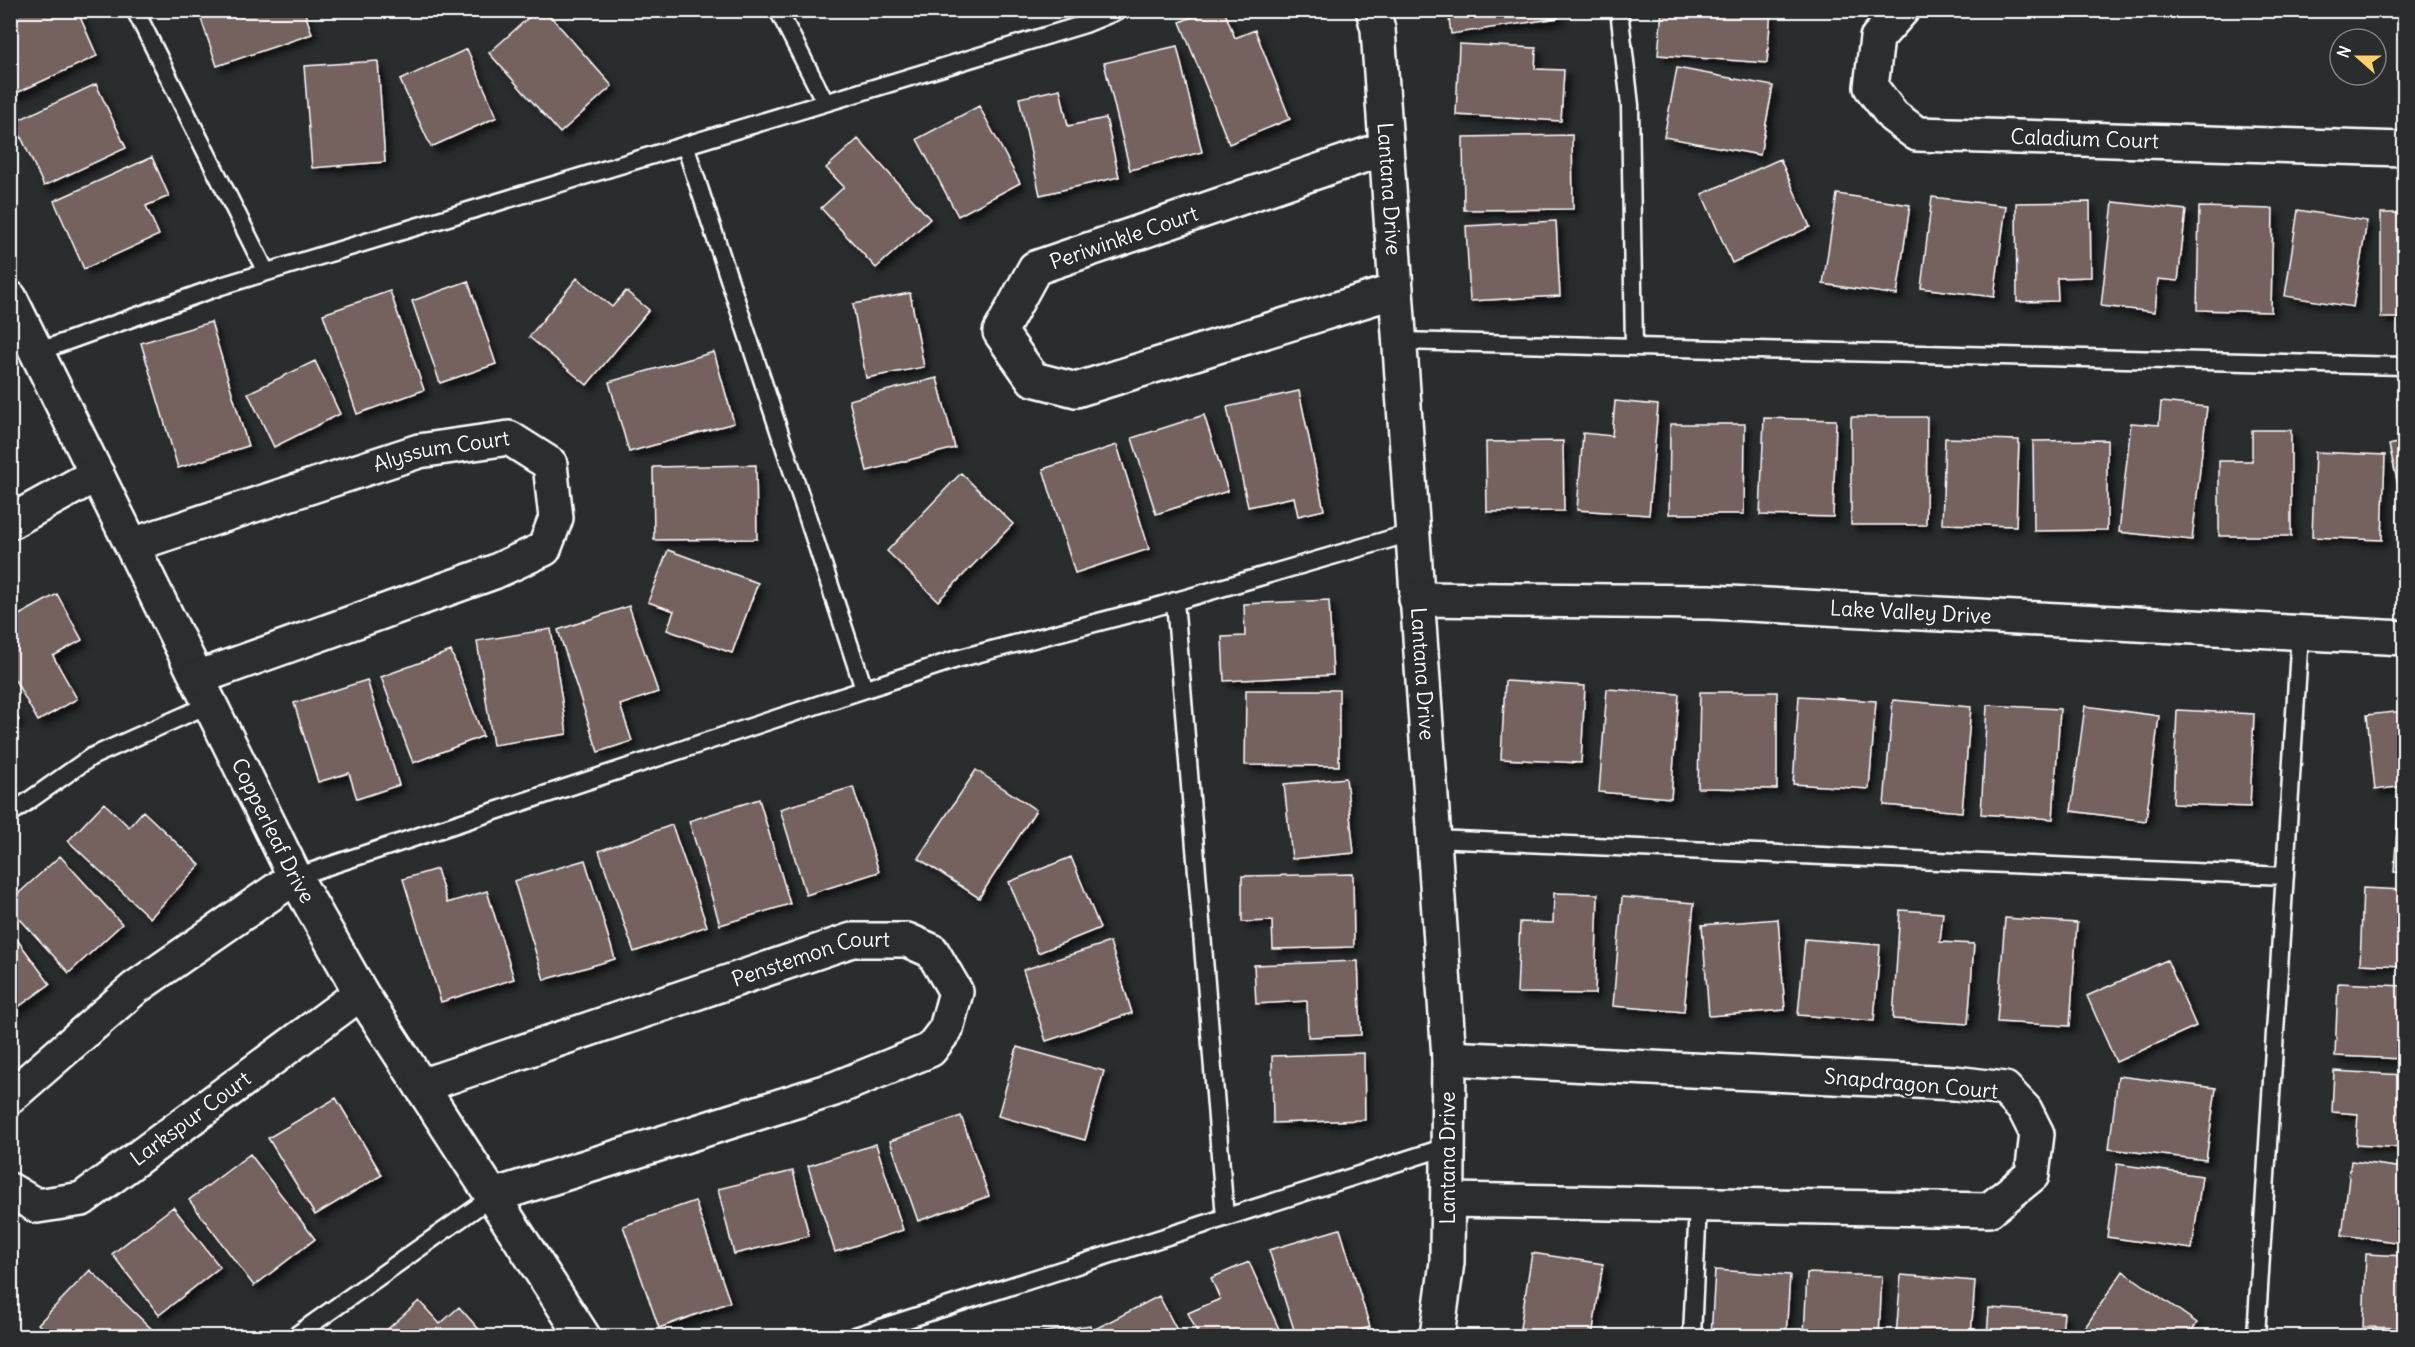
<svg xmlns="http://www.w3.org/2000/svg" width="2415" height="1347" viewBox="0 0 2415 1347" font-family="Delius,sans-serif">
<defs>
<filter id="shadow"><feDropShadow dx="5.5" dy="5.5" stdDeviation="3" flood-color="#0009"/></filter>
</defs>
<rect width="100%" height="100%" fill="#2a2d2e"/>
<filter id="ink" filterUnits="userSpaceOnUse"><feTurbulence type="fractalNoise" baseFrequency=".0167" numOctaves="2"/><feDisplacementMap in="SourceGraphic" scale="12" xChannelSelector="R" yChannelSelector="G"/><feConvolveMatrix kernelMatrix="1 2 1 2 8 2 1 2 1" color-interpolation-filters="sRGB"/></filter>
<g filter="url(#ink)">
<!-- building -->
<path fill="#74625e" stroke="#fff" stroke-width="1.5" filter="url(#shadow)" d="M19,10H77L97,56L10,96V14Z
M198,10H304L312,34L217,66Z
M537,10H545L612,86L560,133L489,53Z
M1208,10H1224L1235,38L1255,30L1290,119L1229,144L1180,22Z
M1448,10H1557L1558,18L1451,34Z
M1662,10H1771L1767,63L1658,55Z
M1459,44L1536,48L1535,69L1564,70L1561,121L1456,115Z
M1177,46L1202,152L1130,170L1104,63Z
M467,49L497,117L431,147L400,80Z
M378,61L385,162L312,168L304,66Z
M1677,68L1773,86L1760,155L1664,137Z
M96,84L126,148L44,186L14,122Z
M1060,89L1068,126L1106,118L1119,177L1040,195L1019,98Z
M979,106L1020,183L958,216L917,139Z
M1572,135L1573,209L1464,210L1463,137Z
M858,139L930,219L876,268L821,208L844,187L826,168Z
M152,157L169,196L146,206L159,235L84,269L54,201Z
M1780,159L1810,227L1732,263L1702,194Z
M1837,194L1910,205L1897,295L1823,284Z
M1932,197L2006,206L1994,297L1921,288Z
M2090,202L2091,277L2057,278L2058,301L2017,302L2016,203Z
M2113,202L2186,210L2178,281L2158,279L2155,312L2101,306Z
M2199,207L2273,209L2271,312L2197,310Z
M2298,210L2367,221L2353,307L2285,296Z
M2381,213H2404V318H2381Z
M1556,221L1560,296L1470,301L1466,226Z
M577,278L612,307L626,291L649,310L587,385L529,337Z
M468,281L496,364L440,383L412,301Z
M390,291L424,390L357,414L323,314Z
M910,293L924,367L866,378L853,304Z
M211,322L248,446L178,468L141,343Z
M714,352L734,423L629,452L609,382Z
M315,361L340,414L274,447L248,393Z
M937,378L955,448L867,471L849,400Z
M1299,391L1324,510L1298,516L1294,497L1248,507L1227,407Z
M1615,401L1658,405L1649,515L1577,510L1583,433L1612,436Z
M2161,402L2207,407L2192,540L2119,532L2131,423L2159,425Z
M1204,415L1228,491L1156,514L1132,438Z
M1851,417H1927L1926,525H1851Z
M1764,418L1836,420L1833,517L1760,515Z
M1670,424H1745L1744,514H1669Z
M2252,430H2291V536H2219V461H2252Z
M1945,438L2019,440L2016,526L1942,524Z
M2107,440V530L2034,531L2033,441Z
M1563,441L1564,511L1487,512L1486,442Z
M2404,441V511L2389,445Z
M1117,445L1149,549L1075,573L1043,469Z
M2315,452L2385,455L2382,540L2312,537Z
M756,465L757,539L654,540L653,467Z
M961,473L1013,524L938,601L887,551Z
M668,550L758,583L732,653L667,630L674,611L648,602Z
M57,594L82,640L53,656L77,699L38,721L10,671V620Z
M1329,600L1333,675L1224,681L1222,637L1245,636L1244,604Z
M629,606L658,692L620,705L632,741L598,752L558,630Z
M551,629L567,734L493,745L477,641Z
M451,651L483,736L413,763L381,677Z
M367,680L399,785L357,799L349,773L318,782L294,703Z
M1505,681L1585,686L1581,763L1501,759Z
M1607,689L1679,694L1671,798L1599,792Z
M1246,690H1339V766L1245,765Z
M1700,692H1777V789L1698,788Z
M1799,696L1876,701L1869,789L1793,784Z
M1893,700L1971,707L1962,812L1884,805Z
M10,705L19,720L10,725Z
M1987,705L2060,709L2053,819L1981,814Z
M2085,706L2159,716L2146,821L2071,811Z
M2177,710L2254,714L2250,807L2173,804Z
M2404,711V786L2375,790L2367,715Z
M976,770L1036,810L979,898L918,858Z
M1346,778L1354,853L1292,859L1284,784Z
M853,787L879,872L806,895L780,809Z
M2399,798L2404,799V873L2394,872Z
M759,799L790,904L720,925L689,821Z
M104,803L129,827L143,811L200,865L150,918L68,841Z
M672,825L707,926L634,952L599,851Z
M60,856L122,924L69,973L10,908V901Z
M1071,857L1100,928L1038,953L1009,882Z
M585,860L615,959L544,980L514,881Z
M437,869L447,903L487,891L514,979L441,1002L403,879Z
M1353,874L1354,947L1273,949L1272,921L1242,922V876Z
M2363,888L2404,890V966L2360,964Z
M1554,893L1598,894L1595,994L1517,993L1520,922L1553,923Z
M1622,897L1694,903L1684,1012L1613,1006Z
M1900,910L1943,913L1940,942L1974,944L1968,1024L1893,1019Z
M2005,918L2077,923L2070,1026L1997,1022Z
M1778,919L1785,1010L1709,1016L1702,925Z
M10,930L50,984L10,1013Z
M1805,939L1880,945L1874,1021L1798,1015Z
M1110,942L1132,1013L1046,1041L1023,970Z
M2167,960L2196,1026L2116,1062L2087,996Z
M1358,961L1361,1035L1308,1037L1307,1001L1256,1004L1254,965Z
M2338,983L2404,986V1059L2335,1056Z
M1017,1047L1104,1071L1085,1140L998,1116Z
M1364,1053L1365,1120L1273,1123L1272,1056Z
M2334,1071L2404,1075V1148L2356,1145L2358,1114L2332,1112Z
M2118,1076L2216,1088L2206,1160L2109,1149Z
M336,1098L382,1175L315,1215L268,1138Z
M961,1116L989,1196L918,1221L890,1141Z
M876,1144L903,1230L835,1252L808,1166Z
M250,1154L315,1239L254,1286L189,1200Z
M2351,1161L2404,1168V1243L2342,1235Z
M2117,1164L2202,1176L2192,1249L2107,1237Z
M793,1171L809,1236L734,1254L718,1189Z
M695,1201L730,1302L659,1328L623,1226Z
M173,1207L220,1267L159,1315L112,1254Z
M1340,1229L1370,1327L1338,1336H1296L1269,1250Z
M1532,1253L1603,1264L1592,1336H1570L1520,1328Z
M2366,1254L2404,1256V1328L2363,1327Z
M1249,1262L1282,1336H1199L1188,1313L1220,1299L1211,1278Z
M90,1270L159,1336H51L38,1324Z
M1715,1270L1790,1275L1786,1336H1711Z
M2123,1271L2197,1323L2188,1336L2080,1335Z
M1807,1273L1882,1276L1879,1336H1804Z
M1901,1275L1975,1281L1971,1336H1896Z
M1159,1296L1180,1336H1099L1095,1329Z
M419,1301L440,1324L459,1307L485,1336H383L381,1335Z
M1989,1308L2064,1313L2062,1336H1987Z
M1090,1325L1092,1336H1018Z"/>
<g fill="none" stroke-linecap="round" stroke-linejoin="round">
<defs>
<path id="lane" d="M135,10L266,272
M778,10L825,102
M1619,10L1630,105L1634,347
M685,145L864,689
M1399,341L2404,366
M37,352L221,286L1085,24L1119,10
M1175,601L1225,1217
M10,814L91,757L210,704
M1433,839L2285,876
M295,877L957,659L1152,608L1411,533
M295,1336L493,1196
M855,1336L1449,1146
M1692,1336L1698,1204
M2256,1336L2300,633"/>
<g id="street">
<path id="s1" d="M1373,10L1378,29L1449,1058L1447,1262L1437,1336"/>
<path id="s2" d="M1902,10L1877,38L1871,87L1893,116L1917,134L2404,149"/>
<path d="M1386,148L1035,268L1000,332L1033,379L1076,390L1395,291"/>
<path id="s3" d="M10,298L295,877L361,993L583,1336"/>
<path d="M10,522L97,474"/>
<path id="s4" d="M132,545L419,451L509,438L550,464L556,518L544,549L494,572L197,678"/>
<path id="s5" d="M1416,599L1710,602L2404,638"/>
<path id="s6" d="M421,1086L852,940H907L932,951L956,992L946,1029L930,1050L834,1089L493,1196"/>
<path d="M10,1097L135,988L295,877"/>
<path id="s7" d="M10,1190L37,1206L82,1199L361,993"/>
<path d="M1448,1200L1989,1210L2032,1175L2037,1134L2025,1110L2005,1089L1955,1083L1449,1058"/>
</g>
</defs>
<!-- lane casing -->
<use href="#lane" stroke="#fff" stroke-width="21"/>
<!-- street casing -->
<use href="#street" stroke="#fff" stroke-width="38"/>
<!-- lane -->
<use href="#lane" stroke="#2a2d2e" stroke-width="16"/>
<!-- street -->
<use href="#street" stroke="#2a2d2e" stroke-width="33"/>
</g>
</g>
<g text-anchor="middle" stroke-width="4.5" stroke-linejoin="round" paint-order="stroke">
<!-- street labels -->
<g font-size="21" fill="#fff" stroke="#2a2d2e">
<text dy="7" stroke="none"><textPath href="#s2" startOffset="321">Caladium Court</textPath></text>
<text dy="7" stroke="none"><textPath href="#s1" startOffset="180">Lantana Drive</textPath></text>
<text transform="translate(1124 238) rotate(-19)" y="7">Periwinkle Court</text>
<text dy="7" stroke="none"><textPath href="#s4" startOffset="324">Alyssum Court</textPath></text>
<text dy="7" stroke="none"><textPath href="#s5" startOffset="495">Lake Valley Drive</textPath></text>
<text dy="7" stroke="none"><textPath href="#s1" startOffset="666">Lantana Drive</textPath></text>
<text dy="7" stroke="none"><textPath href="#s3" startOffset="594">Copperleaf Drive</textPath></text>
<text dy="7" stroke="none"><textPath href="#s6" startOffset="411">Penstemon Court</textPath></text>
<text transform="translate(1911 1084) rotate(5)" y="7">Snapdragon Court</text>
<text dy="7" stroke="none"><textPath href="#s7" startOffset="212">Larkspur Court</textPath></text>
<text transform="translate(1448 1158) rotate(-90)" y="7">Lantana Drive</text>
</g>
</g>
<!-- margin -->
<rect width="2415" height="1347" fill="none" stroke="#2a2d2e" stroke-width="36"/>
<rect x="18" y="18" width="2379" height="1311" fill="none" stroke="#fff" stroke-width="2" filter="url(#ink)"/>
<!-- north arrow -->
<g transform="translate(2358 57) rotate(291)"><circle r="28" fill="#2a2d2e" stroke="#7f8182" stroke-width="1.5"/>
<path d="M0-4.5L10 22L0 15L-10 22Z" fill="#ffd166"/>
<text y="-9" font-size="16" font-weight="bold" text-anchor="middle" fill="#ffffff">N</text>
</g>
</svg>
